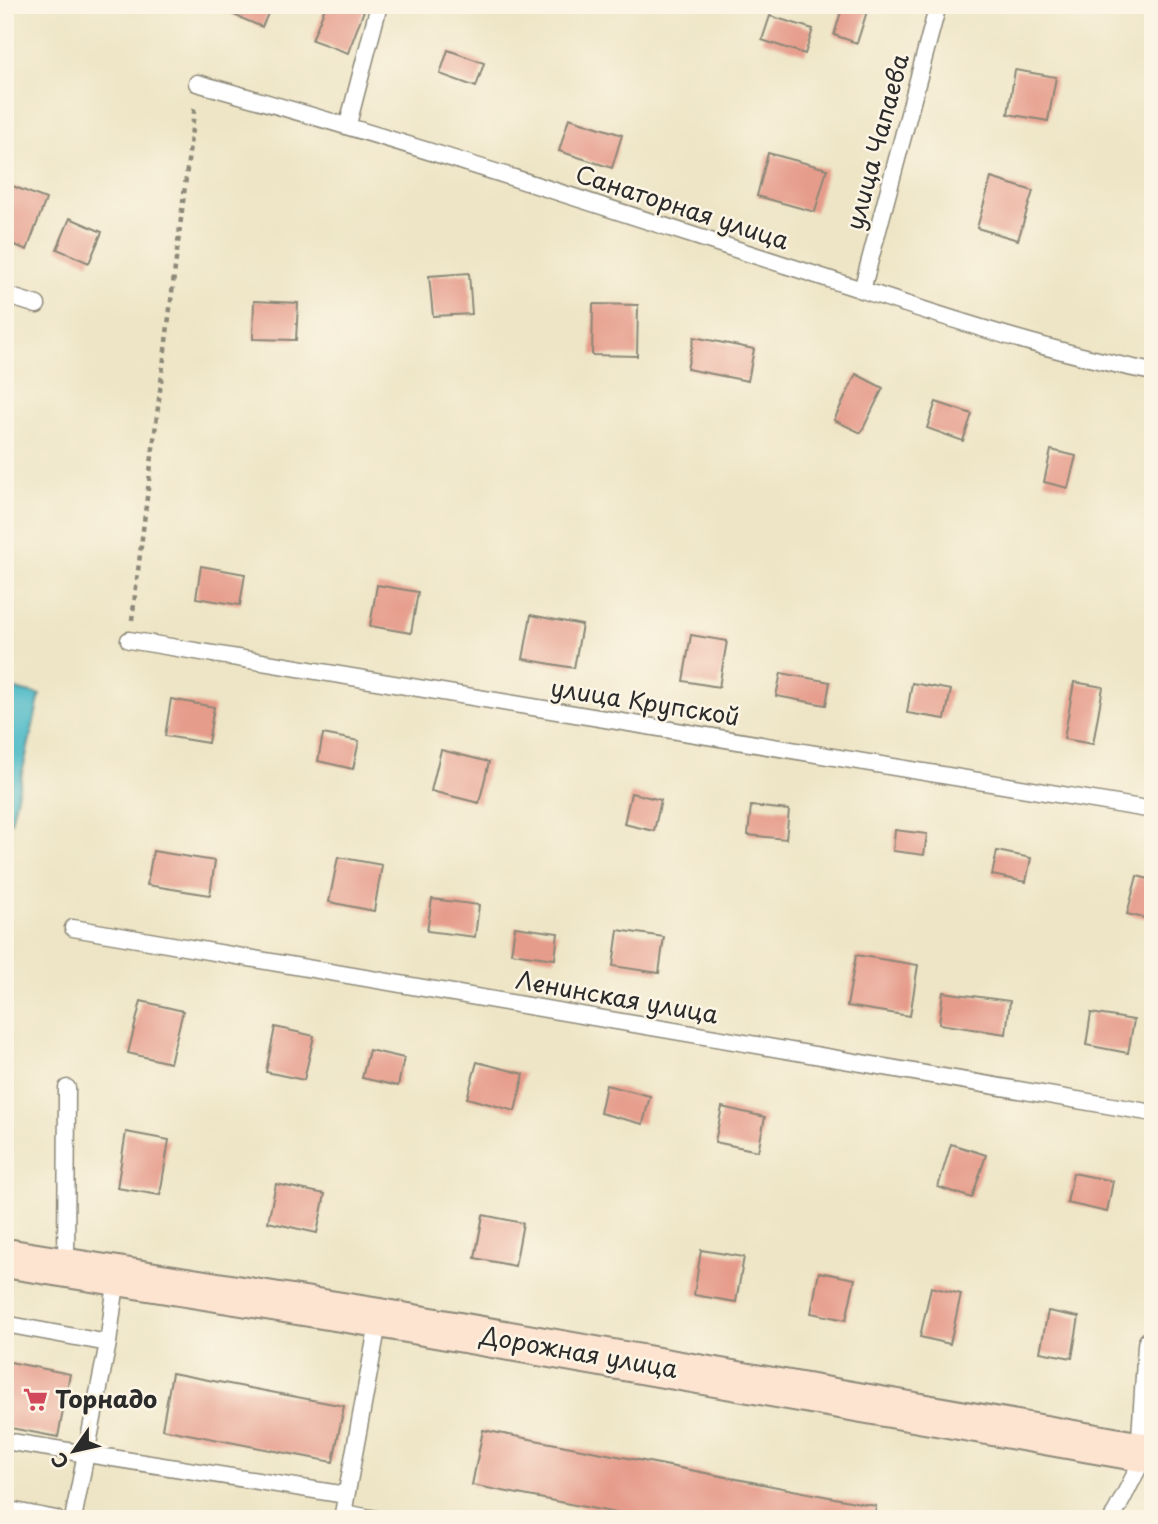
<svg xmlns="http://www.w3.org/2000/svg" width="1158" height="1524" viewBox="0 0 1158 1524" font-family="'Playpen Sans',sans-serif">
<rect width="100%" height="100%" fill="#fcf5e5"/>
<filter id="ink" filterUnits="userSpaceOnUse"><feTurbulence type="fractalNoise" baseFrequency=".0143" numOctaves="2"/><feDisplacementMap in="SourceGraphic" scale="14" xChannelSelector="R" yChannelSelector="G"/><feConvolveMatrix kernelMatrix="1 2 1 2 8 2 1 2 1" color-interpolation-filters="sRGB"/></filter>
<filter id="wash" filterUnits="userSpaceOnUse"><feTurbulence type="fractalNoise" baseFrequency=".00686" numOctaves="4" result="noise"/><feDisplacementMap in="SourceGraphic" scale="28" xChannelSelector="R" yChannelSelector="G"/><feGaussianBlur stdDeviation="1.57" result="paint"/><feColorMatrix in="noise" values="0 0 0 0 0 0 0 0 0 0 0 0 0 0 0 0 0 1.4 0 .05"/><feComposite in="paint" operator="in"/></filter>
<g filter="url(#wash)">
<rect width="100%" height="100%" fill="#eee5c6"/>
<!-- water -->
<path fill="#4dbac7" stroke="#3c7279" stroke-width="2" d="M5,687L40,695L11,822L5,817Z"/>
<g id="blocks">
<!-- building -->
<path fill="#e69c8b" d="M224,5H272L262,27L222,10Z
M326,5H366L348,53L312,40Z
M843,5H869L857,43L834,35Z
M770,16L813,29L805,54L762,40Z
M448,50L484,63L476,87L440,74Z
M1015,70L1056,77L1048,121L1008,114Z
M569,118L622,135L612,168L559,151Z
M768,153L827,169L815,212L757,196Z
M991,178L1033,191L1018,240L977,228Z
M5,183L46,199L27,250L5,241Z
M70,218L102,232L89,263L57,249Z
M469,273L472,314L433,316L429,276Z
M254,301L298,303L296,340L253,339Z
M593,304L638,305L637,356L592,355Z
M694,337L754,349L748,381L687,369Z
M856,374L883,388L861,433L834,420Z
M936,402L972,414L963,441L927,428Z
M1051,450L1076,456L1068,488L1044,482Z
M201,566L245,574L240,605L196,598Z
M377,585L418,592L411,633L370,626Z
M531,615L582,625L574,668L523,659Z
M691,635L727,641L719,687L683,681Z
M781,673L830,682L826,705L776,696Z
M1074,682L1103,687L1093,744L1064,739Z
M912,683L951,690L945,719L907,713Z
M171,699L214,707L208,743L165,736Z
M323,734L359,741L353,769L318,761Z
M441,750L489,762L479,803L431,791Z
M631,793L661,800L654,831L624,824Z
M751,806L789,810L786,839L748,835Z
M895,830L927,834L924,855L893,851Z
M153,851L215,861L210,895L147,885Z
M997,851L1031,858L1026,882L992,875Z
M338,857L382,865L374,911L329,902Z
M1137,876L1153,880V920L1127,914Z
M432,899L479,905L475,937L427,931Z
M515,927L558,933L555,959L511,953Z
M618,930L664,937L659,973L613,966Z
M856,955L918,965L910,1016L847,1006Z
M943,992L1010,1001L1006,1034L939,1024Z
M141,1001L183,1011L170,1063L128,1053Z
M1091,1013L1134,1020L1128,1053L1086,1045Z
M275,1027L314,1036L304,1080L266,1072Z
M369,1050L404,1058L398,1086L362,1078Z
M477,1062L524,1074L515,1111L467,1098Z
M606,1085L650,1096L643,1124L600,1113Z
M722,1107L765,1117L758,1151L715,1142Z
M126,1132L169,1140L160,1195L117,1188Z
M951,1144L986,1155L972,1198L938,1187Z
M1073,1173L1113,1181L1107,1212L1067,1203Z
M276,1184L325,1194L317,1233L268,1222Z
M483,1215L523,1223L515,1266L475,1258Z
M701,1250L744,1257L736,1302L694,1295Z
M819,1272L855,1279L846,1320L811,1313Z
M931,1287L961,1294L950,1344L920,1337Z
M1048,1311L1079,1317L1072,1358L1040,1352Z
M5,1361L70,1374L58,1437L5,1427Z
M172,1373L344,1406L333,1462L162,1429Z
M483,1430L876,1506L874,1519H647L472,1485Z"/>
</g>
</g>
<g filter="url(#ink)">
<use href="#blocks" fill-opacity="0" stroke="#8c8878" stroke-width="2"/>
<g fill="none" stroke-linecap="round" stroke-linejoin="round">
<defs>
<path id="lane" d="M197,83C396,138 592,203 788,266C908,304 1029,348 1153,372
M348,124L379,5
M862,290L938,5
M5,295L37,305
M129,640L1153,810
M73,928L1153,1113
M66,1267L67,1088
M5,1324L108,1343L117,1276
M5,1441L346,1495
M5,1509L56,1519
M343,1513L377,1519
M73,1519L108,1343
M342,1519L379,1318
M1112,1519L1146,1453"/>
<path id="street" d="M1146,1453L1153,1345"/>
<path id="secondary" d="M5,1258L379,1318L1153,1454"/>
</defs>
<!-- lane casing -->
<use href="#lane" stroke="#8c8878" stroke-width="19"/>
<!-- street casing -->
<use href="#street" stroke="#8c8878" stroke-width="33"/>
<!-- secondary casing -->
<use href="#secondary" stroke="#8c8878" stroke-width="42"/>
<!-- path -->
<path stroke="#8c8878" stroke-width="4.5" stroke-dasharray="5 5" stroke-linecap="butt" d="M132,620L195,104"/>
<!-- lane -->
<use href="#lane" stroke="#fff" stroke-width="16"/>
<!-- street -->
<use href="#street" stroke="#fff" stroke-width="30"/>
<!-- secondary -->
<use href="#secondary" stroke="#fde4d1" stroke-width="38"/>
</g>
</g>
<!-- icons -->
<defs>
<symbol id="supermarket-bare" viewBox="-9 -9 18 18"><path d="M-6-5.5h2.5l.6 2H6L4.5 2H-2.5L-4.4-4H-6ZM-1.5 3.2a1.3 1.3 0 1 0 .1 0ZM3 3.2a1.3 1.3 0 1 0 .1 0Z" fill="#d1495b" stroke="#fcf5e5" stroke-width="2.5" paint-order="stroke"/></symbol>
</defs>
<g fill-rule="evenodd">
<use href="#supermarket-bare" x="18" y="1382" width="35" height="35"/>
</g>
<g text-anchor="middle" stroke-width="5" stroke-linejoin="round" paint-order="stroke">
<!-- street labels -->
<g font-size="24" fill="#2b2b2b" stroke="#fcf5e5">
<text transform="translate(878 142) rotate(-75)" y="8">улица Чапаева</text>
<text transform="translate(682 208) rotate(18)" y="8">Санаторная улица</text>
<text transform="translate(645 703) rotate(9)" y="8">улица Крупской</text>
<text transform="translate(617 998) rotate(10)" y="8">Ленинская улица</text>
<text transform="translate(579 1353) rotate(10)" y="8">Дорожная улица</text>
</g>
<!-- poi labels -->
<g font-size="24" font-weight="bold" fill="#2b2b2b" stroke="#fcf5e5" text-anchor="start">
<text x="55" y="1408">Торнадо</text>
</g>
</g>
<!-- margin -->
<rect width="1158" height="1524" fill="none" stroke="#fcf5e5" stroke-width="28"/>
<!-- north arrow -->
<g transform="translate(74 1451) rotate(236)" stroke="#fcf5e5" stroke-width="5" paint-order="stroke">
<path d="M0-5L12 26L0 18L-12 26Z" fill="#2b2b2b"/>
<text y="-10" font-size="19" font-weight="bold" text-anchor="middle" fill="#2b2b2b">С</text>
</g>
</svg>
